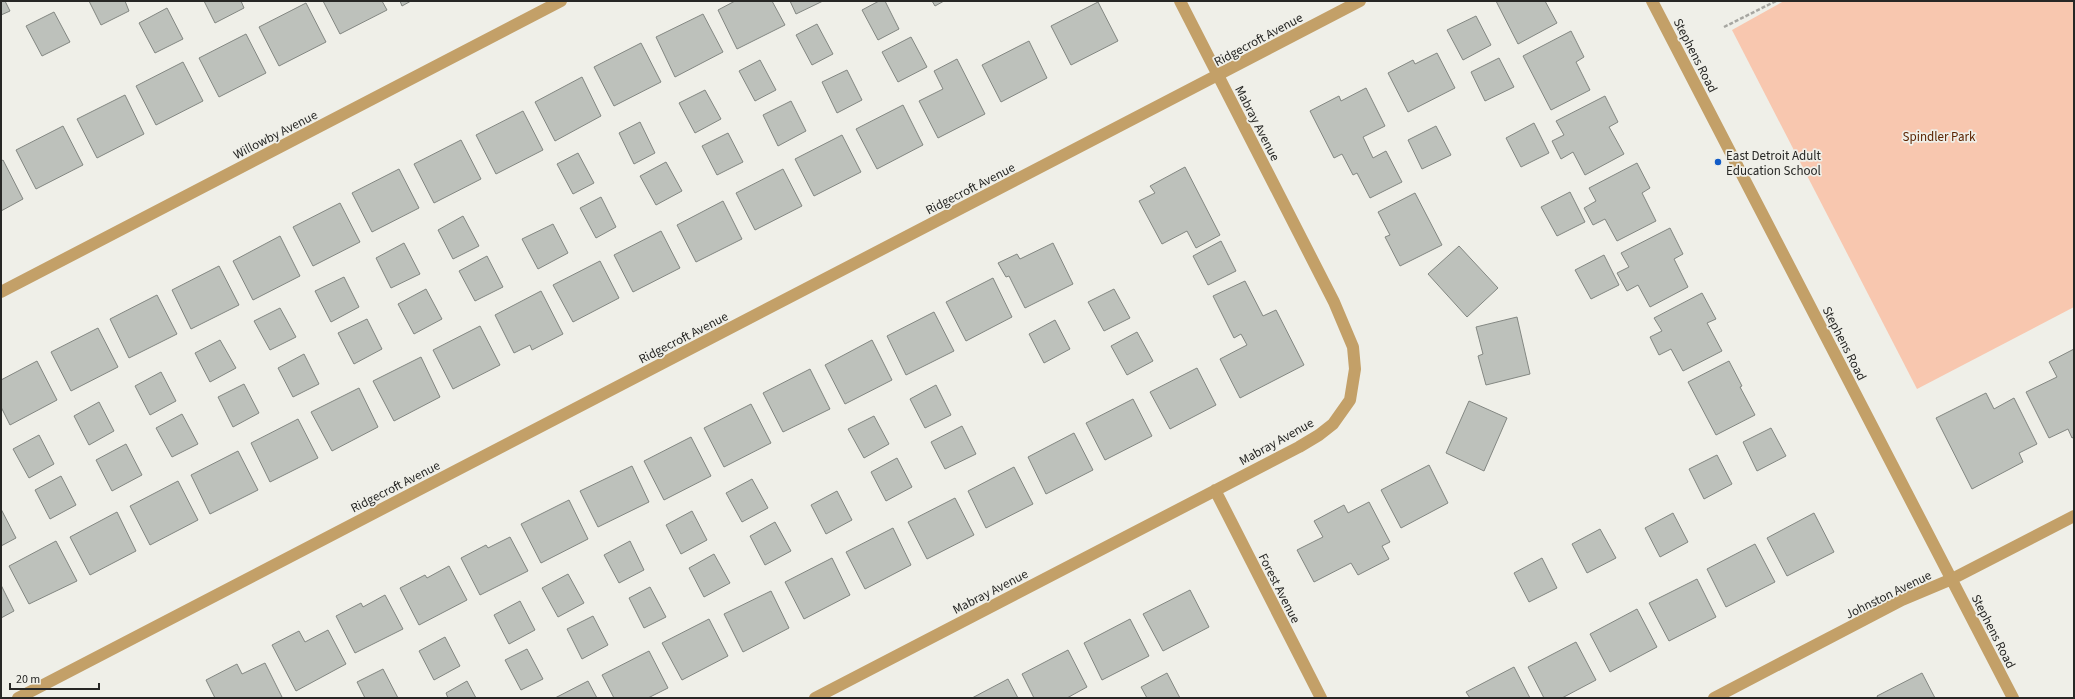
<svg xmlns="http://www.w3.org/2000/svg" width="2075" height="699" viewBox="0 0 2075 699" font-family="'Source Sans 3',sans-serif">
<rect width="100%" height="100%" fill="#efefe8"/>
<!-- green -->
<path fill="#f8c7af" d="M1784,1H2074V307L1917,389L1732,30Z"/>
<!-- building -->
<path fill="#bdc1bb" stroke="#838782" d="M1,1H5L10,11L1,15Z
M89,1H125L129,11L101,25Z
M204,1H241L244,8L215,23Z
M323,1H382L387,10L340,34Z
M400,1H411L402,6Z
M735,1H772L785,25L737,49L718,10Z
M790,1H823L796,14Z
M879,1H885L899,29L878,40L862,10Z
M932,1H944L935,6Z
M1496,1H1545L1557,23L1518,44Z
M1098,2L1118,41L1071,65L1051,26Z
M306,3L326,42L279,66L259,27Z
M167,8L183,39L155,53L139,23Z
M54,12L70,42L42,56L26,26Z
M703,14L723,52L675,77L656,37Z
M1476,16L1491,45L1463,60L1447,30Z
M817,24L833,54L812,65L796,35Z
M1571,31L1584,57L1576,62L1590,90L1551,110L1523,56Z
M246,34L266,73L219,97L199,58Z
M911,37L927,67L898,82L882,52Z
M1029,41L1047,78L1001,102L982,65Z
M641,43L661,82L614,106L594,67Z
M1437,53L1455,88L1408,112L1388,73L1413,60L1415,64Z
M1499,58L1514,87L1485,101L1471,72Z
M957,59L985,114L938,138L919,101L943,89L934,71Z
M760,60L776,90L755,101L739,71Z
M183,62L203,101L156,125L136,86Z
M847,70L862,100L837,113L822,82Z
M582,77L601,116L555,141L535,102Z
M1366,88L1385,126L1363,137L1373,158L1386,151L1402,182L1370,198L1357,173L1353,175L1342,154L1334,158L1310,111L1339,96L1341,101Z
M705,90L721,119L695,133L679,103Z
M125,95L144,134L97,158L77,119Z
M1605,96L1618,122L1609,127L1624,154L1585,175L1573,152L1561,159L1552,141L1564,135L1556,121Z
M791,101L806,131L778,146L763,115Z
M903,105L923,145L877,169L856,129Z
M523,111L543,150L496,174L476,135Z
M640,122L655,153L634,164L619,133Z
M1534,123L1549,153L1521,167L1506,138Z
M63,126L83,165L36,189L16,150Z
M1436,126L1451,155L1422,169L1408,140Z
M728,133L743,162L717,175L702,146Z
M842,135L861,172L814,196L795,159Z
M461,140L481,179L434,203L414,164Z
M578,153L594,183L573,194L557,164Z
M3,160L23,199L1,211V161Z
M666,162L682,191L656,205L640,176Z
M1637,163L1650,188L1642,193L1656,221L1617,241L1605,219L1593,225L1584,208L1596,201L1589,188Z
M1185,167L1220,235L1196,248L1187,231L1162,244L1139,201L1155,193L1150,186Z
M399,169L419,208L372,232L352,193Z
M783,169L802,206L755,230L736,193Z
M1570,192L1585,222L1557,236L1541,207Z
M1415,193L1442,245L1400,266L1385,237L1390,235L1378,212Z
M601,197L616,227L596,238L580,208Z
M723,201L742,239L696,262L677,225Z
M340,203L360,242L313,266L293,227Z
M463,216L479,246L453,259L438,230Z
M553,224L568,253L538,269L522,239Z
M1670,228L1683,254L1674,259L1688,287L1650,307L1638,285L1627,291L1617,273L1629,267L1621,253Z
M661,231L680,268L633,292L614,255Z
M280,236L300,276L253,300L233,261Z
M1221,241L1236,271L1208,285L1193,256Z
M404,243L420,274L391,288L376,258Z
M1053,243L1073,284L1025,308L1009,276L1006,277L998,263L1017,254L1020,259Z
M1459,246L1498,288L1467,317L1428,274Z
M1604,255L1619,285L1591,299L1575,270Z
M487,256L503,287L475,301L459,271Z
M600,261L619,298L573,322L553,285Z
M219,266L239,305L191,329L172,290Z
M344,277L359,307L331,322L315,291Z
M993,278L1012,317L966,341L946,302Z
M1245,281L1263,316L1276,310L1304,365L1240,398L1220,359L1247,345L1241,334L1234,338L1213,296Z
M426,289L442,319L414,334L398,304Z
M1114,289L1130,318L1104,331L1088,302Z
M541,291L563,334L532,350L530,345L514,353L495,315Z
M1702,293L1716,319L1707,323L1722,351L1683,371L1671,349L1659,355L1650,337L1662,331L1654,318Z
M157,295L177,334L129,358L110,319Z
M280,308L296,337L270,350L254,321Z
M934,312L954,351L906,375L887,336Z
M1517,317L1530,374L1486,385L1478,356L1483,354L1476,327Z
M367,319L382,349L354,364L338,333Z
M1055,320L1070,349L1044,363L1029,334Z
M480,326L500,365L453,389L433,350Z
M98,328L118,367L71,391L51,352Z
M1137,332L1153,361L1127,375L1111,346Z
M220,340L236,368L210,382L195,353Z
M872,340L892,380L845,404L825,365Z
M2074,349V437L2072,438L2068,429L2049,438L2026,392L2057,377L2049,362Z
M304,354L319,384L293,397L278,368Z
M421,357L440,397L394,421L373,381Z
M37,361L57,400L10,425L1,407V380Z
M1729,361L1742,386L1740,387L1755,415L1716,435L1688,382Z
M1197,368L1216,405L1170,429L1150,392Z
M810,369L830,409L783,432L763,393Z
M161,372L176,401L150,415L135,386Z
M244,384L259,413L233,427L218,397Z
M936,385L951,415L925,428L910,399Z
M359,388L378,427L332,451L311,412Z
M1986,393L1994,409L2014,398L2037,444L2019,453L2023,462L1972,489L1936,418Z
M1133,399L1152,436L1105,460L1086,423Z
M1469,401L1507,418L1484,471L1446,453Z
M99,402L114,431L89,445L74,416Z
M751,404L771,443L724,467L704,428Z
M182,414L198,444L172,457L156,428Z
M874,416L889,444L864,458L848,429Z
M298,419L318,458L270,482L251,443Z
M962,426L976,454L945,469L931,442Z
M1771,428L1786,456L1757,471L1743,442Z
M1074,433L1093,470L1046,494L1028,457Z
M39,435L54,464L29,478L13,449Z
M691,437L711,476L664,500L644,461Z
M126,444L142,475L112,491L96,460Z
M238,451L258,490L210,514L191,475Z
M1717,455L1732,484L1704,499L1689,469Z
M897,458L912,487L886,501L871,472Z
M1429,465L1448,503L1401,528L1381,490Z
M632,466L649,502L598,527L580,491Z
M1014,467L1033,504L986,528L968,491Z
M61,476L76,505L50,519L35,490Z
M752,479L768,508L742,522L726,493Z
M178,481L198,520L150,545L130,506Z
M837,491L852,520L826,534L811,505Z
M955,498L974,535L927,559L908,522Z
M569,500L588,539L541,563L521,524Z
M1369,502L1390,542L1382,546L1389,559L1358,575L1351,563L1314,582L1297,550L1323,537L1314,521L1344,505L1348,513Z
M1,509L16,538L1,546Z
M692,511L707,540L681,554L666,525Z
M117,512L136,551L90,575L70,537Z
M1673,513L1688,542L1660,557L1645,528Z
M1814,513L1834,552L1787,576L1767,538Z
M775,522L791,551L765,565L750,536Z
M893,528L911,565L865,589L846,552Z
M1600,529L1616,558L1587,573L1572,544Z
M510,537L528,571L480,595L461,558L486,545L488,548Z
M56,541L77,581L29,604L9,566Z
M630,541L644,570L619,583L604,555Z
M1755,544L1775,582L1726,607L1707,569Z
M714,554L730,583L704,597L689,568Z
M832,558L850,595L804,619L785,582Z
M1542,558L1557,588L1529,602L1514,573Z
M449,566L467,600L419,625L400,588L425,575L427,578Z
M568,574L584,603L558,617L542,588Z
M1697,579L1716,617L1669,641L1649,603Z
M1,585L14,611L1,618Z
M650,587L666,617L644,628L629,598Z
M1190,590L1209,627L1163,651L1143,614Z
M771,591L789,628L743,652L724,614Z
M385,595L403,629L355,653L336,616L361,603L363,607Z
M520,601L535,630L509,644L494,615Z
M1637,609L1657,647L1610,672L1590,634Z
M593,616L608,645L582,659L567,629Z
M709,619L728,656L682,680L662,643Z
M1130,619L1149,656L1102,680L1084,643Z
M328,630L346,664L296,691L272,645L299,631L305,642Z
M445,637L460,666L434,680L419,651Z
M1576,642L1596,680L1562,698H1544L1528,667Z
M527,649L543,679L521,690L505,660Z
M1068,650L1087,687L1067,698H1034L1022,674Z
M649,651L668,688L648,698H614L602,675Z
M265,663L282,697L279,698H215L206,680L237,664L242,674Z
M1514,667L1530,698H1470L1466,692Z
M383,669L398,698H365L357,682Z
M1167,673L1180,698H1147L1141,687Z
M1922,673L1935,698H1878L1877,696Z
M1008,679L1018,698H972Z
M467,681L476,698H448L446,693Z
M588,681L597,698H555Z"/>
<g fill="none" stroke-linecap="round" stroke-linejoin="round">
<!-- path -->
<path stroke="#a7a7a2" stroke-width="2.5" stroke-dasharray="4 2" stroke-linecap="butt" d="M1724,27L1776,1"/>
<!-- minor -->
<path stroke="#c3a068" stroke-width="12" d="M1652,1L2013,698
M1,292L561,1
M1215,490L1321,698
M18,698L1360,1
M815,698L1299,447L1319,435L1333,424L1350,400L1355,369L1353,347L1334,302L1180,1
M1714,698L1902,600L1952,579L2074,516"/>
</g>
<!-- markers -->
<circle fill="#125cc7" stroke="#efefe8" stroke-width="1.5" cx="1718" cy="162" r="4"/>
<g text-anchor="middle" stroke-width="3.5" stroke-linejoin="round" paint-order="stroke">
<!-- street labels -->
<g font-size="13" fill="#272725" stroke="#efefe8">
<text transform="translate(1258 39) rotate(-28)" y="5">Ridgecroft Avenue</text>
<text transform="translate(1696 55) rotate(63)" y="5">Stephens Road</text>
<text transform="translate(1258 123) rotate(63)" y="5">Mabray Avenue</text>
<text transform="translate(275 134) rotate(-27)" y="5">Willowby Avenue</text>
<text transform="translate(970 188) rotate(-27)" y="5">Ridgecroft Avenue</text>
<text transform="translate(683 337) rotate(-27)" y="5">Ridgecroft Avenue</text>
<text transform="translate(1845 343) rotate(63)" y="5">Stephens Road</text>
<text transform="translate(1276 441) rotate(-29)" y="5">Mabray Avenue</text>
<text transform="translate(395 486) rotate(-27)" y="5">Ridgecroft Avenue</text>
<text transform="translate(1280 588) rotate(63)" y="5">Forest Avenue</text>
<text transform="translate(990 591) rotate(-27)" y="5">Mabray Avenue</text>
<text transform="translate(1888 594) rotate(-26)" y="5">Johnston Avenue</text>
<text transform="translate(1994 631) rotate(63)" y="5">Stephens Road</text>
</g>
<!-- park labels -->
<g font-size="13" fill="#5b2300" stroke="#efefe8">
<text x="1939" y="141">Spindler Park</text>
</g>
<!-- poi labels -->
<g font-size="13" fill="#272725" stroke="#efefe8" text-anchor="start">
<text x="1726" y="160">East Detroit Adult<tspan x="1726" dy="15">Education School</tspan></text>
</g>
</g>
<!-- border -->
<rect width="2075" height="699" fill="none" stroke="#272725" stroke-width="4"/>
<!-- scale -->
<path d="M10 683v6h89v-6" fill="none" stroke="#272725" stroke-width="2"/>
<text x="16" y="683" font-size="12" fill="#272725" stroke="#efefe8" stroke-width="3" paint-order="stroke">20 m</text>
</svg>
